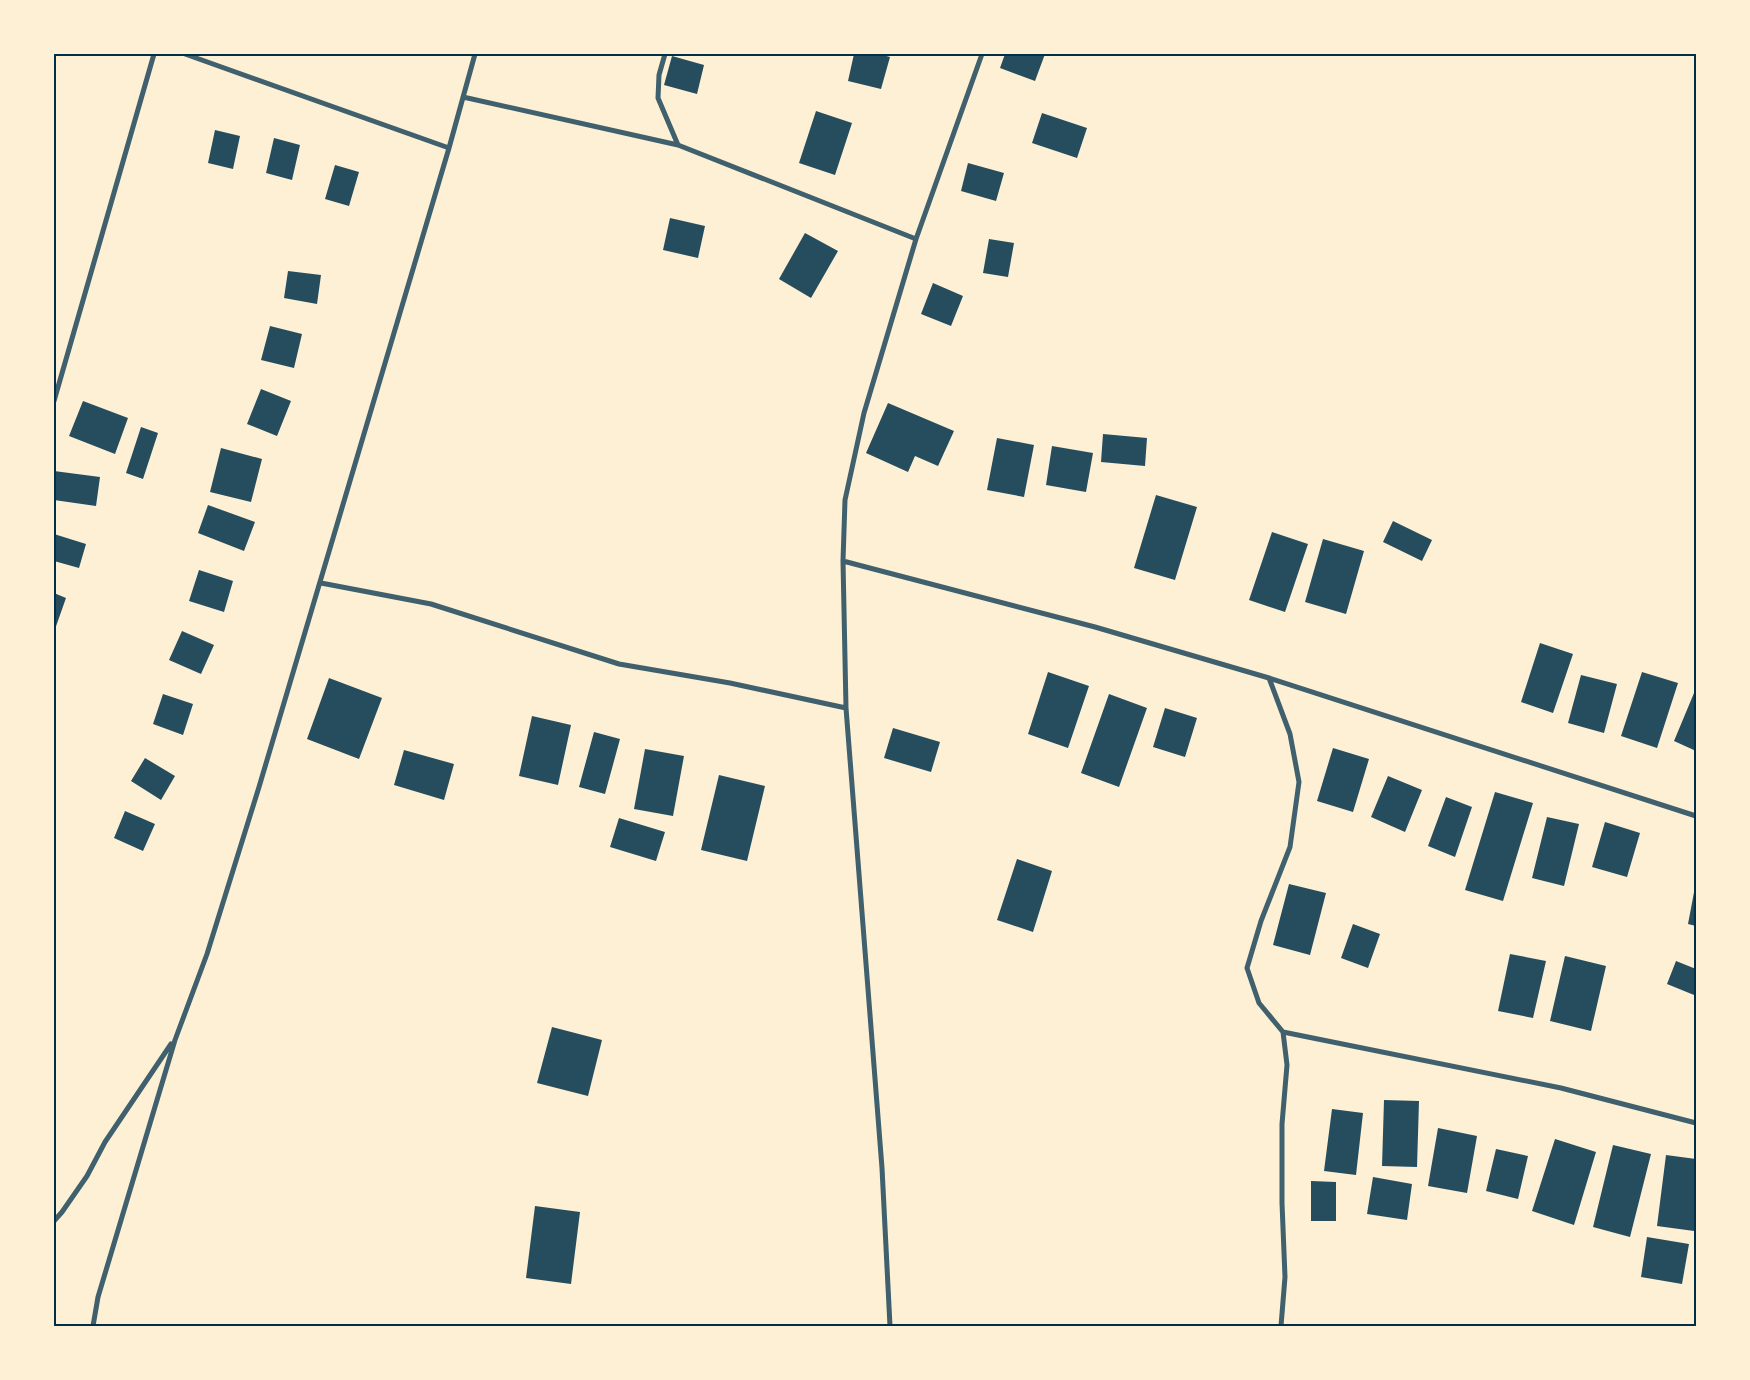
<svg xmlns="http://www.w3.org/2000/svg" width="1750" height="1380" viewBox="0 0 1750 1380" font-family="'Space Grotesk',sans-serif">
<rect width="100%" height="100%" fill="#fdf0d5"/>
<!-- building -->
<path fill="#264d5e" d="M854,54H879L890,57L881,89L848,81Z
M1005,54H1045L1035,81L1000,68Z
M672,56L704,65L697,94L664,85Z
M816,111L852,123L835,175L799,163Z
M1042,113L1087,128L1077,158L1032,143Z
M215,130L240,136L233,169L208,163Z
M274,138L300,145L292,180L266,173Z
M968,163L1004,173L996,201L961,191Z
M335,165L359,172L349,206L325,199Z
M670,218L705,226L698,258L663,250Z
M805,233L838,251L811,298L779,279Z
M989,239L1014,243L1008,277L983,273Z
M288,271L321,275L317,304L284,298Z
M933,283L963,296L951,326L921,314Z
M270,326L302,334L294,368L261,360Z
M261,389L291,401L277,436L247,424Z
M83,401L128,418L115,454L69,436Z
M888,403L954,431L938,466L915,456L908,472L866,453Z
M141,427L158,433L143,479L126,473Z
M1103,434L1147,438L1145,466L1101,462Z
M997,438L1034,445L1024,497L987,490Z
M1052,446L1093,453L1086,492L1046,485Z
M221,448L262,459L251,502L210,492Z
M54,471L100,477L96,506L54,500Z
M1156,495L1197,507L1175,580L1134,568Z
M208,505L255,522L244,551L198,533Z
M1393,521L1432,540L1422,561L1383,542Z
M1272,532L1308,544L1285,612L1249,600Z
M54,534L86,544L79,568L54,561Z
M1323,539L1364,551L1346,614L1305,602Z
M199,570L233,581L224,612L189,601Z
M54,593L66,598L54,632Z
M182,631L214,645L201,674L169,660Z
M1540,643L1573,654L1553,713L1521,702Z
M1048,672L1089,686L1068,748L1028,734Z
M1642,672L1678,683L1657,748L1621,736Z
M1581,675L1617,684L1604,733L1568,723Z
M329,678L382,698L359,759L307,739Z
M1694,693L1696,694V751L1674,741Z
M163,694L193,704L183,735L153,724Z
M1109,694L1147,708L1119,787L1081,773Z
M1165,708L1197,718L1185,757L1153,747Z
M532,716L571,725L558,785L519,776Z
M893,728L940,742L931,772L884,758Z
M594,732L620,739L605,794L579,787Z
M1333,748L1369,759L1353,812L1317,801Z
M645,749L684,756L673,816L634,809Z
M404,750L454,764L444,800L394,785Z
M145,758L175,776L161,800L131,781Z
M719,775L765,786L747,861L701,850Z
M1388,776L1422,790L1405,832L1371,817Z
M1495,792L1533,803L1503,901L1465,890Z
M1446,797L1472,807L1455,857L1428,846Z
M125,811L155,824L143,851L114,838Z
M1547,817L1579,824L1564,886L1532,878Z
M619,818L665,832L656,861L610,847Z
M1605,822L1640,833L1627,877L1592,867Z
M1017,859L1052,871L1033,932L997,920Z
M1289,884L1326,893L1310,955L1273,945Z
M1695,887H1696V926L1688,924Z
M1353,924L1380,934L1368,968L1341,958Z
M1510,954L1546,961L1533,1018L1498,1011Z
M1565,956L1606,966L1591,1031L1550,1021Z
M1676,961L1696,969V988L1694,995L1667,984Z
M552,1027L602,1040L588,1096L537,1083Z
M1384,1100L1419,1101L1417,1167L1382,1166Z
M1332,1109L1363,1113L1356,1175L1324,1171Z
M1438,1128L1477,1136L1467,1193L1428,1186Z
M1555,1139L1596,1152L1574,1225L1532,1211Z
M1613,1145L1651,1154L1630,1237L1593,1227Z
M1496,1149L1528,1156L1518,1199L1486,1191Z
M1666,1155L1696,1159V1209L1694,1231L1657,1226Z
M1373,1177L1412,1184L1407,1220L1367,1214Z
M1311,1181L1336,1182V1221H1311Z
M535,1206L580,1212L571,1284L526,1278Z
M1647,1237L1689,1244L1682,1284L1641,1277Z"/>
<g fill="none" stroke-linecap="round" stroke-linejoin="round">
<!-- minor -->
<path stroke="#3f606c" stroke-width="5" d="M185,54L449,148
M665,54L659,75L658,98L678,145L916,239
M982,54L916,239L864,413L845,500L843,561L1095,627L1269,678L1696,816
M463,97L678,145
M54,401L154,54
M843,561L846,708L882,1168L890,1326
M321,583L431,604L619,664L730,683L846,708
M1269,678L1290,734L1299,782L1290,847L1261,921L1247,968L1259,1003L1283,1032L1561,1088L1696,1123
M54,1221L62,1212L87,1176L105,1142L171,1044
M93,1326L98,1297L175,1040L207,954L259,787L449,148L475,54
M1281,1326L1285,1277L1282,1203V1124L1287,1065L1283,1032"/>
</g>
<!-- border -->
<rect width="1750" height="1380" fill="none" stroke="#fdf0d5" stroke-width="110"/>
<rect x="55" y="55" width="1640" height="1270" fill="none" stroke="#003049" stroke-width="2"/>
</svg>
